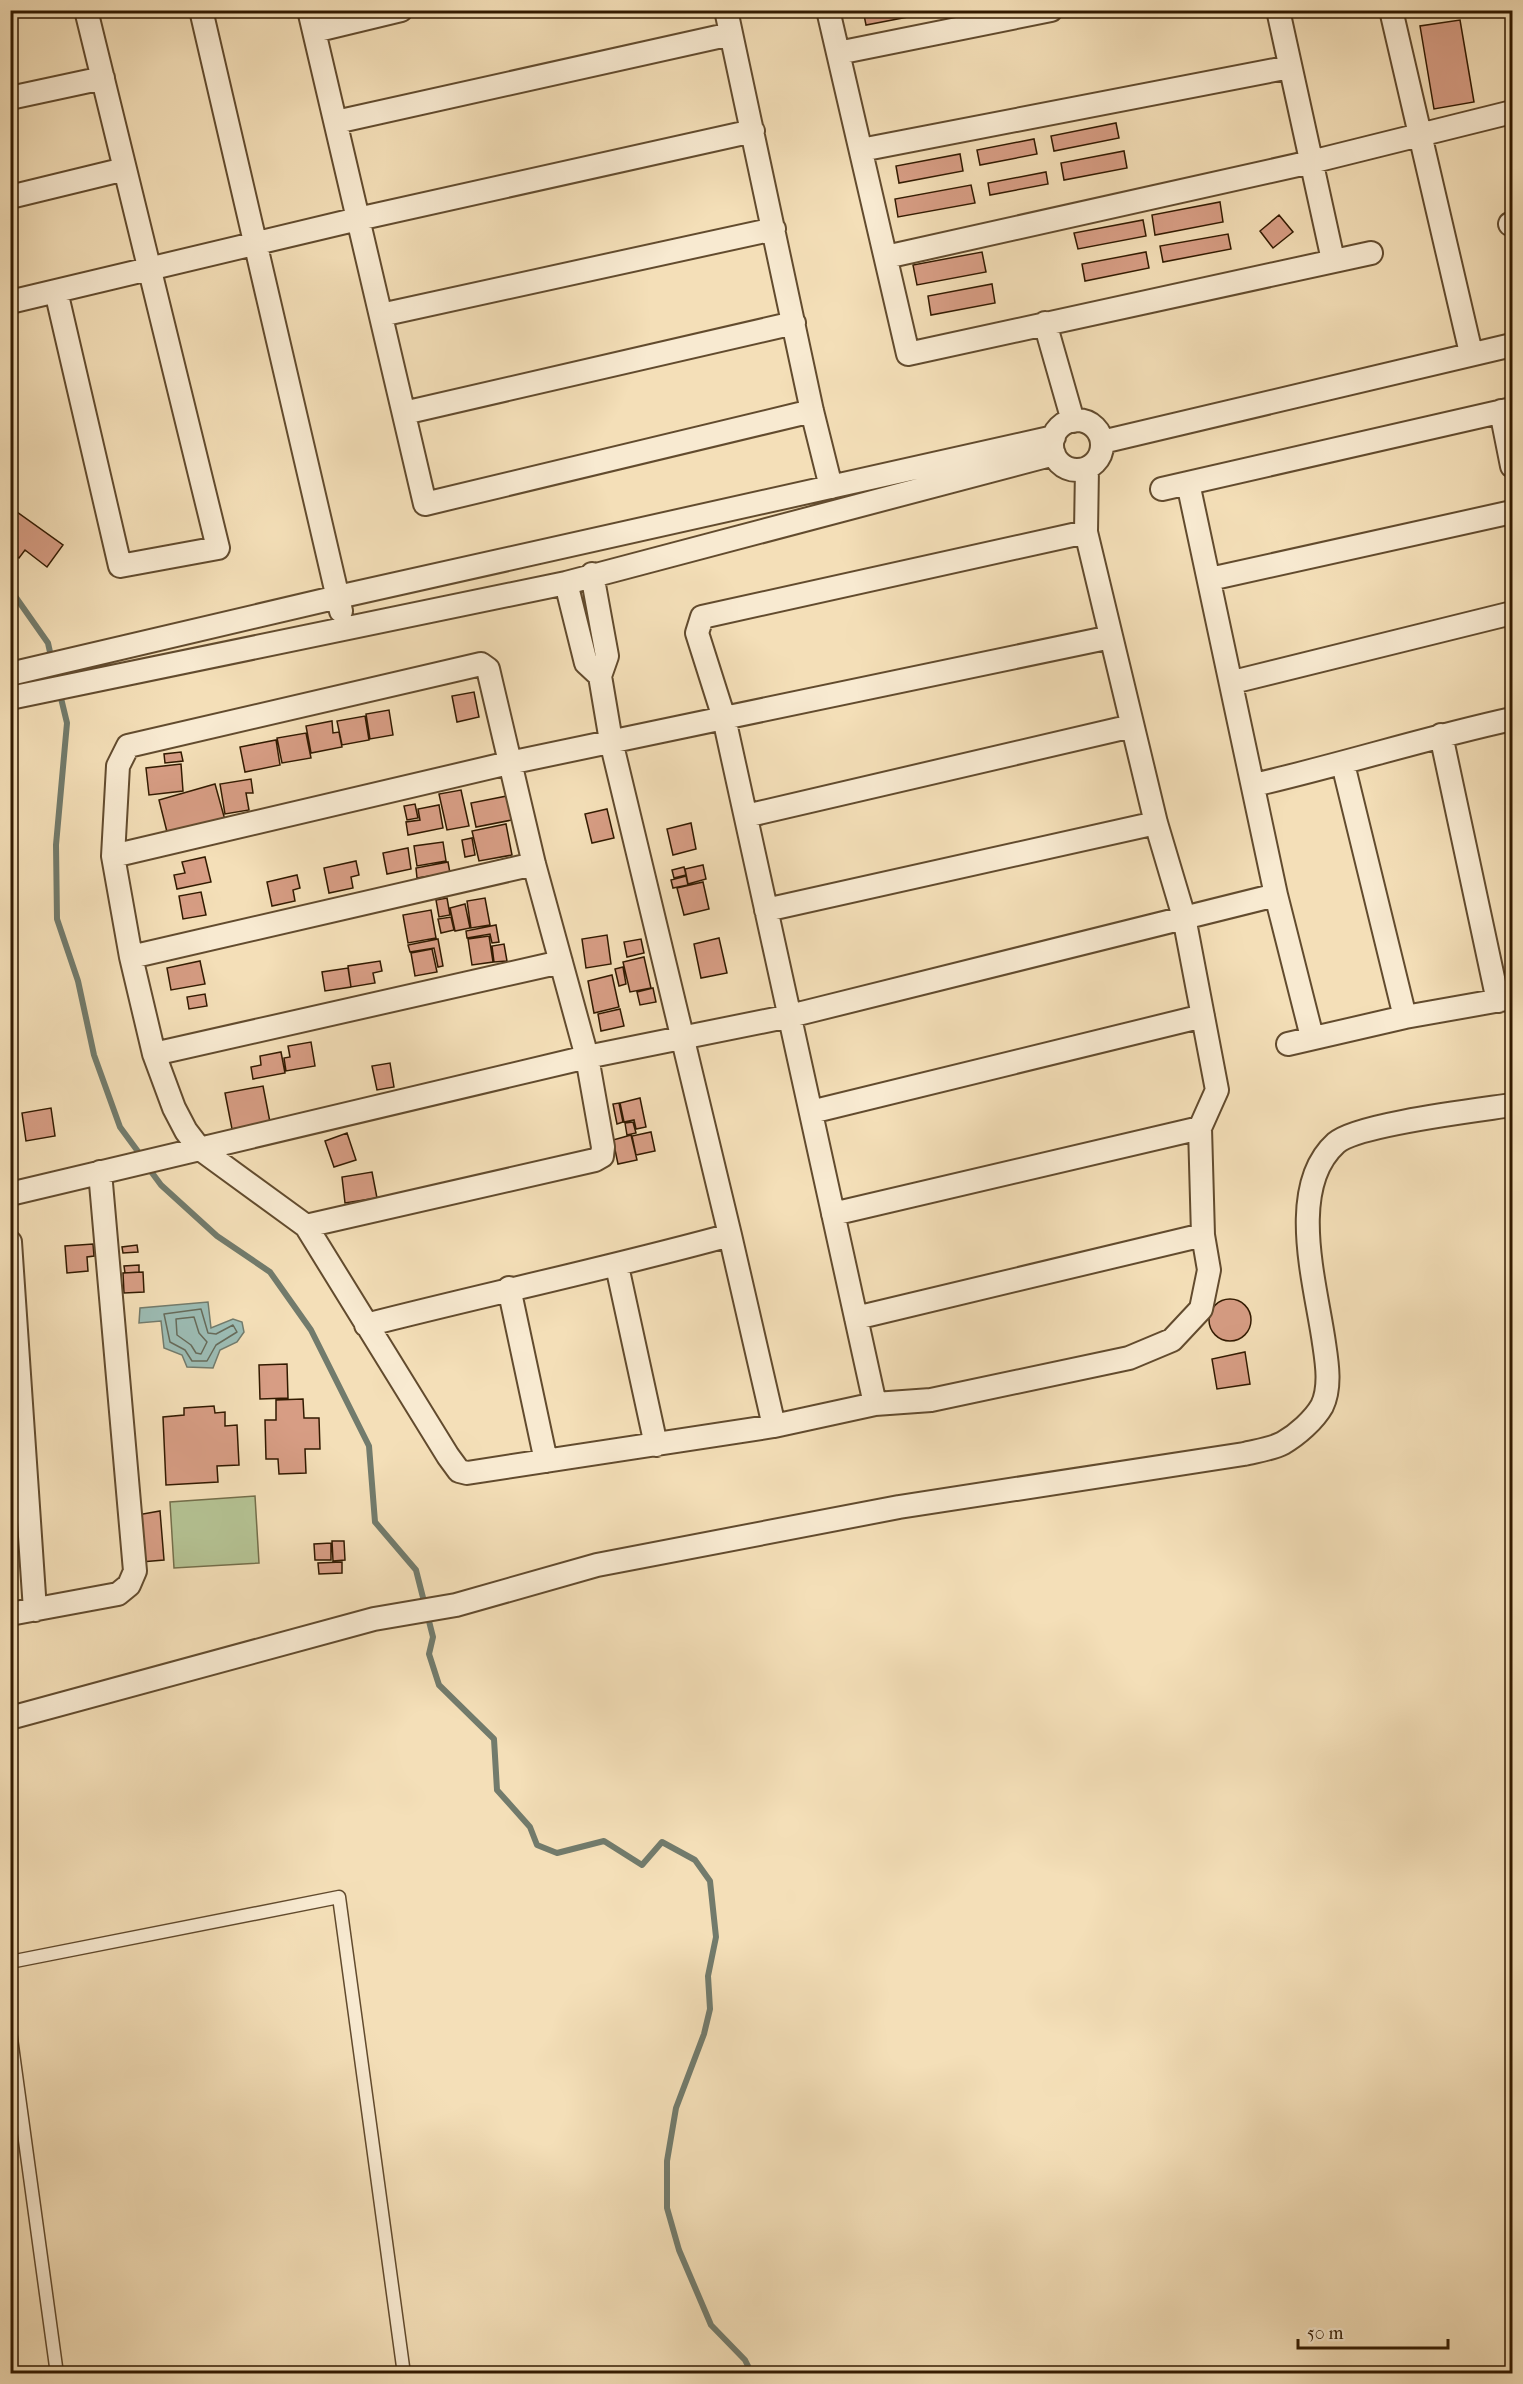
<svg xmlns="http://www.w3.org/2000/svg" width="1523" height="2384" viewBox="0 0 1523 2384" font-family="'IM FELL French Canon',serif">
<rect width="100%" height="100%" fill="#f4dfb8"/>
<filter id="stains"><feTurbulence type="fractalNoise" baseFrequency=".00333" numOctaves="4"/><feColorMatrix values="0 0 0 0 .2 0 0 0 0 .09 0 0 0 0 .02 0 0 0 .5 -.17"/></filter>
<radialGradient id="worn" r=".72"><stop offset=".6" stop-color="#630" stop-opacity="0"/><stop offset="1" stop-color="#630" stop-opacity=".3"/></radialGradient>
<!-- green -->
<path fill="#b5c394" stroke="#746e4a" stroke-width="1.5" d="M255,1496L259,1563L174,1568L170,1502Z"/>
<!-- water -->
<path fill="#9cbcb4" stroke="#727b6c" stroke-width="1.5" d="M208,1302L211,1328L233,1319L242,1322L244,1332L237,1342L220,1350L213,1368L187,1367L182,1355L164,1348L161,1321L139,1323L140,1308Z"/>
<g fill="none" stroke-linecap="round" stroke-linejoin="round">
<!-- shore -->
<path stroke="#676b5a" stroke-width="1.5" d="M201,1309L208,1333L216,1334L233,1325L237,1332L216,1345L207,1361H192L185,1350L170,1342L164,1314Z
M194,1317L199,1333L207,1342L201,1354L196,1353L191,1345L177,1335L176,1319Z"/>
<!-- stream -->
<path stroke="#727b6c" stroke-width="6" d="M10,589L48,643L57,684
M60,694L67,723L56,845L57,919L78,981L94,1055L120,1127L142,1157
M147,1166L161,1185L217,1236L270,1272L311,1330L369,1446L375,1522L416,1570L433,1637L429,1654L439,1685L494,1739L497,1790L530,1827L537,1845L557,1853L604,1841L642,1865L662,1842L695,1860L710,1881L716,1937L708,1976L710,2009L704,2034L676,2108L667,2161V2208L679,2250L711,2325L745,2360L752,2374"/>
</g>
<!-- building -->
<path fill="#d79d84" stroke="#321a00" stroke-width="1.5" d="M863,10H928L929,13L866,25Z
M1460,20L1474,102L1434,109L1420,26Z
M1116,123L1119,138L1054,151L1051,136Z
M1034,139L1037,154L980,165L977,150Z
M1124,151L1127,168L1064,180L1061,163Z
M960,154L963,171L899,183L896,166Z
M1046,172L1048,184L990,195L988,183Z
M971,185L975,203L898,217L895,199Z
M1220,202L1223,222L1155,235L1152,215Z
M1279,215L1293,232L1273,248L1260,231Z
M1143,220L1146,236L1078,249L1074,233Z
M1228,234L1231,249L1163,262L1160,246Z
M982,252L986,272L917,285L913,265Z
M1146,252L1149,268L1085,281L1082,264Z
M992,284L995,303L931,315L928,296Z
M10,507L63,545L47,567L25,550L19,558L10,552Z
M474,692L479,717L457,722L452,696Z
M389,710L393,735L370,739L366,714Z
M365,716L369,740L342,745L337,721Z
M332,721L333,733L339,732L342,747L311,753L306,726Z
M306,733L311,758L282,763L277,738Z
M276,740L280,765L245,772L240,747Z
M181,752L183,761L165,763L164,754Z
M181,764L183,791L149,795L146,768Z
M251,779L253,793H246L249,810L225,814L220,784Z
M215,784L225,820L168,836L159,800Z
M461,790L469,826L447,830L439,794Z
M507,796L512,820L476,827L471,803Z
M415,804L418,818L407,820L404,806Z
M439,805L443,828L408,835L406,822L420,820L418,809Z
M607,809L614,838L592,843L585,814Z
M691,823L696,849L673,855L667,829Z
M506,824L512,855L479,861L472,831Z
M472,838L475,855L465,857L462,840Z
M443,842L446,861L417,866L414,846Z
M408,848L411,869L387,874L383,853Z
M205,857L211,882L177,889L174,875L185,873L182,862Z
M356,861L359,875L351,877L353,888L329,893L324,868Z
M448,862L450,873L417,878L416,868Z
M703,865L706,879L688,884L685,869Z
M684,867L686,875L674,878L672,870Z
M297,875L300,888L293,890L295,901L272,906L267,882Z
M686,876L688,885L673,888L671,880Z
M703,882L709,909L684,915L677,888Z
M201,892L206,915L183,919L179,896Z
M447,898L450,915L439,917L436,900Z
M485,898L490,925L471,928L467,901Z
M465,904L470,928L455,931L450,908Z
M431,910L436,938L408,943L403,915Z
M451,917L454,930L441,933L438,919Z
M496,925L499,942L492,943L490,934L467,938L466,931Z
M607,935L611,964L586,968L582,939Z
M489,936L493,962L472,965L468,939Z
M719,938L727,973L701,978L694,944Z
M438,939L443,966L438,967L434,948L410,952L408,945Z
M641,939L644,953L627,957L624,942Z
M504,944L507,961L494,962L492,946Z
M432,949L437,972L415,976L411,953Z
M644,957L651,988L630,992L623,962Z
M200,961L205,984L171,990L167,968Z
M380,961L382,971L373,973L375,983L351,987L348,966Z
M623,967L626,984L619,986L615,969Z
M348,968L351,987L325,991L322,972Z
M612,975L619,1007L594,1013L588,981Z
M653,988L656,1002L640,1005L637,992Z
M205,994L207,1006L189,1009L187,997Z
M620,1009L624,1026L601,1031L598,1014Z
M311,1042L315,1066L286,1071L284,1058L290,1057L288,1046Z
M281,1052L285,1073L253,1079L251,1067L261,1065L260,1056Z
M390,1063L394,1087L377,1090L372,1066Z
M263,1086L270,1122L232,1129L225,1093Z
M640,1098L646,1127L636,1129L634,1120L624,1122L620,1103Z
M619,1103L623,1122L617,1124L613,1104Z
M51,1108L55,1136L26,1141L22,1113Z
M633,1122L636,1133L627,1135L625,1123Z
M651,1132L655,1151L636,1155L632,1136Z
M347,1133L356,1160L334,1167L325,1141Z
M631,1135L637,1160L618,1164L613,1140Z
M372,1172L377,1198L345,1203L342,1177Z
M93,1244L94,1256L87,1257L88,1271L67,1273L65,1246Z
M137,1245L138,1252L123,1253L122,1247Z
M139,1265V1272L125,1273L124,1266Z
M143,1272L144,1292L124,1293L123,1273Z
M1209 1320a21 21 0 1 1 42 0a21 21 0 1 1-42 0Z
M1245,1352L1250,1384L1217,1389L1212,1359Z
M287,1364L288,1398L260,1399L259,1365Z
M303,1399L304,1418H319L320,1449H305L306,1473L279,1474L278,1459H266L265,1420H276V1400Z
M214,1406L215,1413L225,1412V1426L237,1425L239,1465L217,1466L218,1482L166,1485L163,1417L184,1415V1408Z
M160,1511L164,1560L141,1562L137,1515Z
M332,1541H344L345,1560L333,1561Z
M331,1543V1560H315L314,1544Z
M342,1562V1573L319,1574L318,1563Z"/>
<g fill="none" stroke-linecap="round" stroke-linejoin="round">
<defs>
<path id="lane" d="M10,1962L339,1897L404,2374
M10,2031L57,2374"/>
<path id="street" d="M201,10L341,611
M309,10L425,504L812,411
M726,10L812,411L831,487
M828,10L908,354L1371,253
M1278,10L1333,260
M1391,10L1471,353
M314,31L401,10
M838,53L1051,10
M10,98L103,78
M336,122L731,34
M861,150L1290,67
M10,197L125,169
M1510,224L1512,223
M886,257L1311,162L1512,112
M56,291L120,566L218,548L86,10
M10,302L358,219L753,131
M381,315L774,229
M1045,323L1073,421
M1501,411L1512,466
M404,413L794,323
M1052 445a25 25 0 1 1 50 0a25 25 0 1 1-50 0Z
M1102,442L1512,345
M1188,483L1276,895L1312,1037
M1162,489L1512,409
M592,574L607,656L600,676L611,741L730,1235L774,1426
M1210,579L1512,512
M566,583L586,663L600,676
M10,674L338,597L1054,437
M1233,682L1512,613
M10,698L566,583L1054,454
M1441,735L1498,1001
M1343,764L1405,1017
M1254,785C1341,765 1425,738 1512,719
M746,816L1132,726
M113,856L509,763L1111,637
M766,910L1156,823
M131,957L534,864
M1288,1044L1405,1017L1512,998
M154,1054L561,962
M811,1112L1203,1016
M10,1194L587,1057L790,1016L1276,895
M833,1214L1200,1128L1217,1090L1184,917L1156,823L1086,532L1087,468
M306,1226L595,1160L602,1156L603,1147L587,1057L534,864L488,669L481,664L128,746L118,766L113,856L131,957L154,1054L174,1108L186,1131L199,1148L306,1226L448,1456L459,1471L467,1473L774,1426L875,1404L931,1400L1129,1358L1172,1340L1201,1309L1209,1270L1203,1235
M10,1242L35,1610
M617,1266L656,1445
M509,1288L546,1461
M856,1318L1203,1235L1200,1128
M366,1325C487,1294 610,1268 730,1235
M875,1404L724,718L697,633L702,617L1086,532
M10,1614L118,1594L129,1585L135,1571L100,1172
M10,1718L374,1619L456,1605L597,1565L899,1507L1244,1454C1256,1451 1272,1449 1283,1443C1297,1435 1314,1420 1322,1406C1331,1387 1327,1363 1324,1343C1316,1285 1286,1188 1336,1143C1357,1124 1479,1110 1512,1105"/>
</defs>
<!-- lane casing -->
<use href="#lane" stroke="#624b2e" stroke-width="15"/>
<!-- street casing -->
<use href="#street" stroke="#624b2e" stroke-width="26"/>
<!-- lane -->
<use href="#lane" stroke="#f8ead1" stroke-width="12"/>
<!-- street -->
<use href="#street" stroke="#f8ead1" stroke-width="22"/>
</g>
<!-- margin -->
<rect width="1523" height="2384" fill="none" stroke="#f4dfb8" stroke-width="36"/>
<rect x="12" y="12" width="1499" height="2360" fill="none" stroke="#321a00" stroke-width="3"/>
<rect x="18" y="18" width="1487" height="2348" fill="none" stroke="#321a00" stroke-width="1.5"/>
<!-- scale -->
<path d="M1298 2339v9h150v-9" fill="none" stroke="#321a00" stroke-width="3"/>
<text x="1307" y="2339" font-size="18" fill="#321a00" stroke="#f8ead1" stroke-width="4.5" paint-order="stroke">50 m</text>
<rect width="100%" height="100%" filter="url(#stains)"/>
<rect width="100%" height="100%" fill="url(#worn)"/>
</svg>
